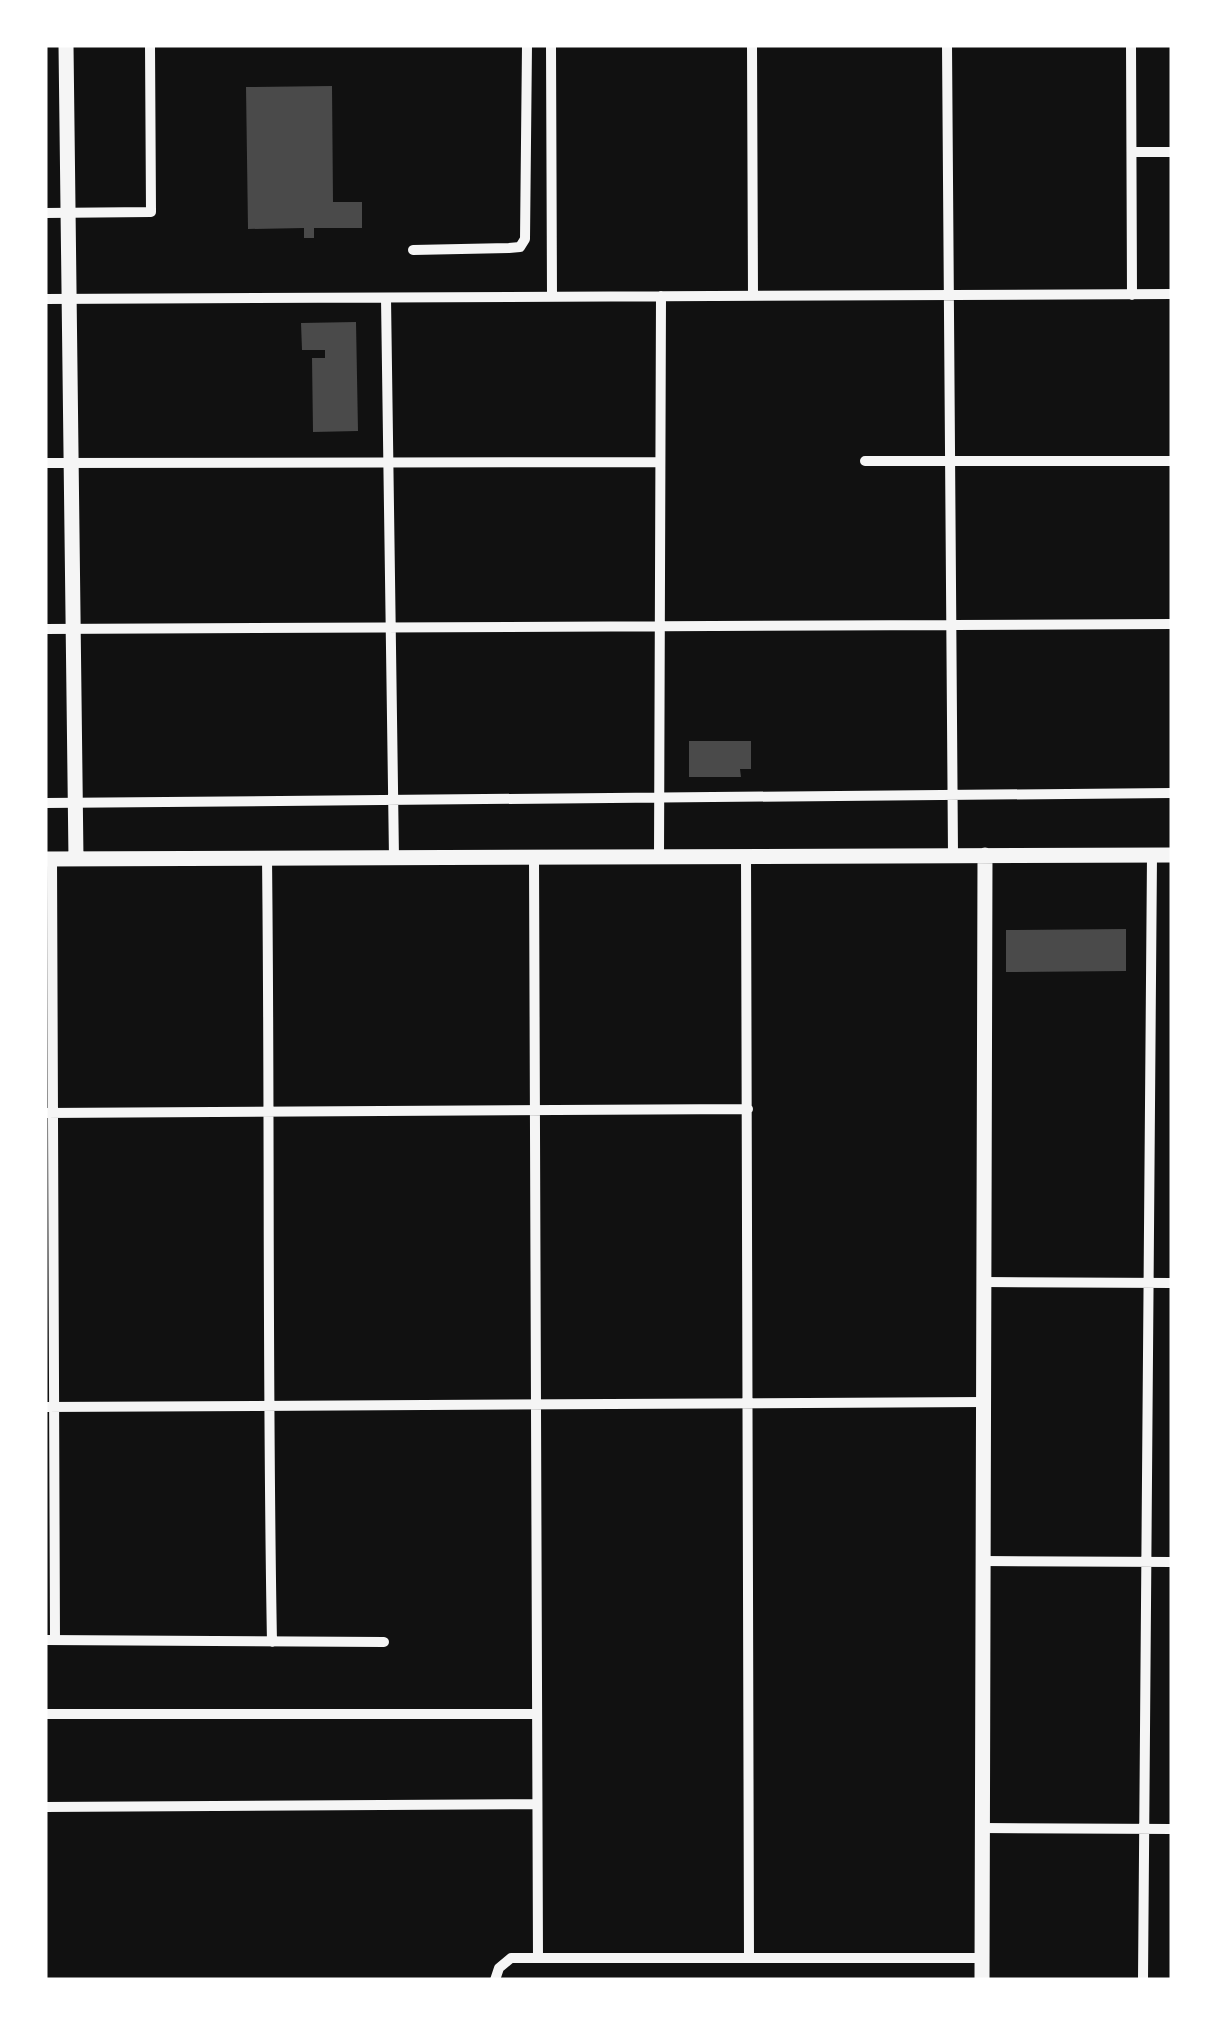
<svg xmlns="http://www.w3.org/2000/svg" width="1217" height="2025" viewBox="0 0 1217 2025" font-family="Raleway,sans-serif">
<rect width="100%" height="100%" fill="#111"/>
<!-- building -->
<path fill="#4a4a4a" d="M332,86L333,202H362V228H314V238H304V228L248,229L246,87Z
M356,322L358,431L313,432L312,358H325V350H302L301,323Z
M689,741H751V769H740L741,777H689Z
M1126,929V971L1006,972V930Z"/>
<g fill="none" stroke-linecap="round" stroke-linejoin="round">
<!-- minor -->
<path stroke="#f5f5f5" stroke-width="10" d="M551,45L552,297
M752,45L753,296
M947,45L953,855
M1131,45L1132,295
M1132,152H1172
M45,213L151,212L150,45
M413,250L509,248L520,247L525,239L527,45
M386,298L394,858
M45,299L1172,294
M865,461H1172
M45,463L660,462
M45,629L1172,624
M45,803L1172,793
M746,856L749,1958
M534,857L538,1957
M659,857L661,296
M267,858C270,1120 267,1381 272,1642
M52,859L55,1640
M45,1113L748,1109
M984,1282L1172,1283
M45,1407L984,1402
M983,1561L1172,1562
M45,1640L384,1642
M45,1714H537
M45,1807L537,1804
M982,1828L1172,1829
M495,1980L499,1968L511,1958H982
M1143,1980L1152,855"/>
<!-- secondary -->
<path stroke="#f5f5f5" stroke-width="15" d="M66,45L76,859
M45,859L1172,855
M982,1980L985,855"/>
</g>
<!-- border -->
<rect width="1217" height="2025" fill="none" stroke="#ffffff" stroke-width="95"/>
</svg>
